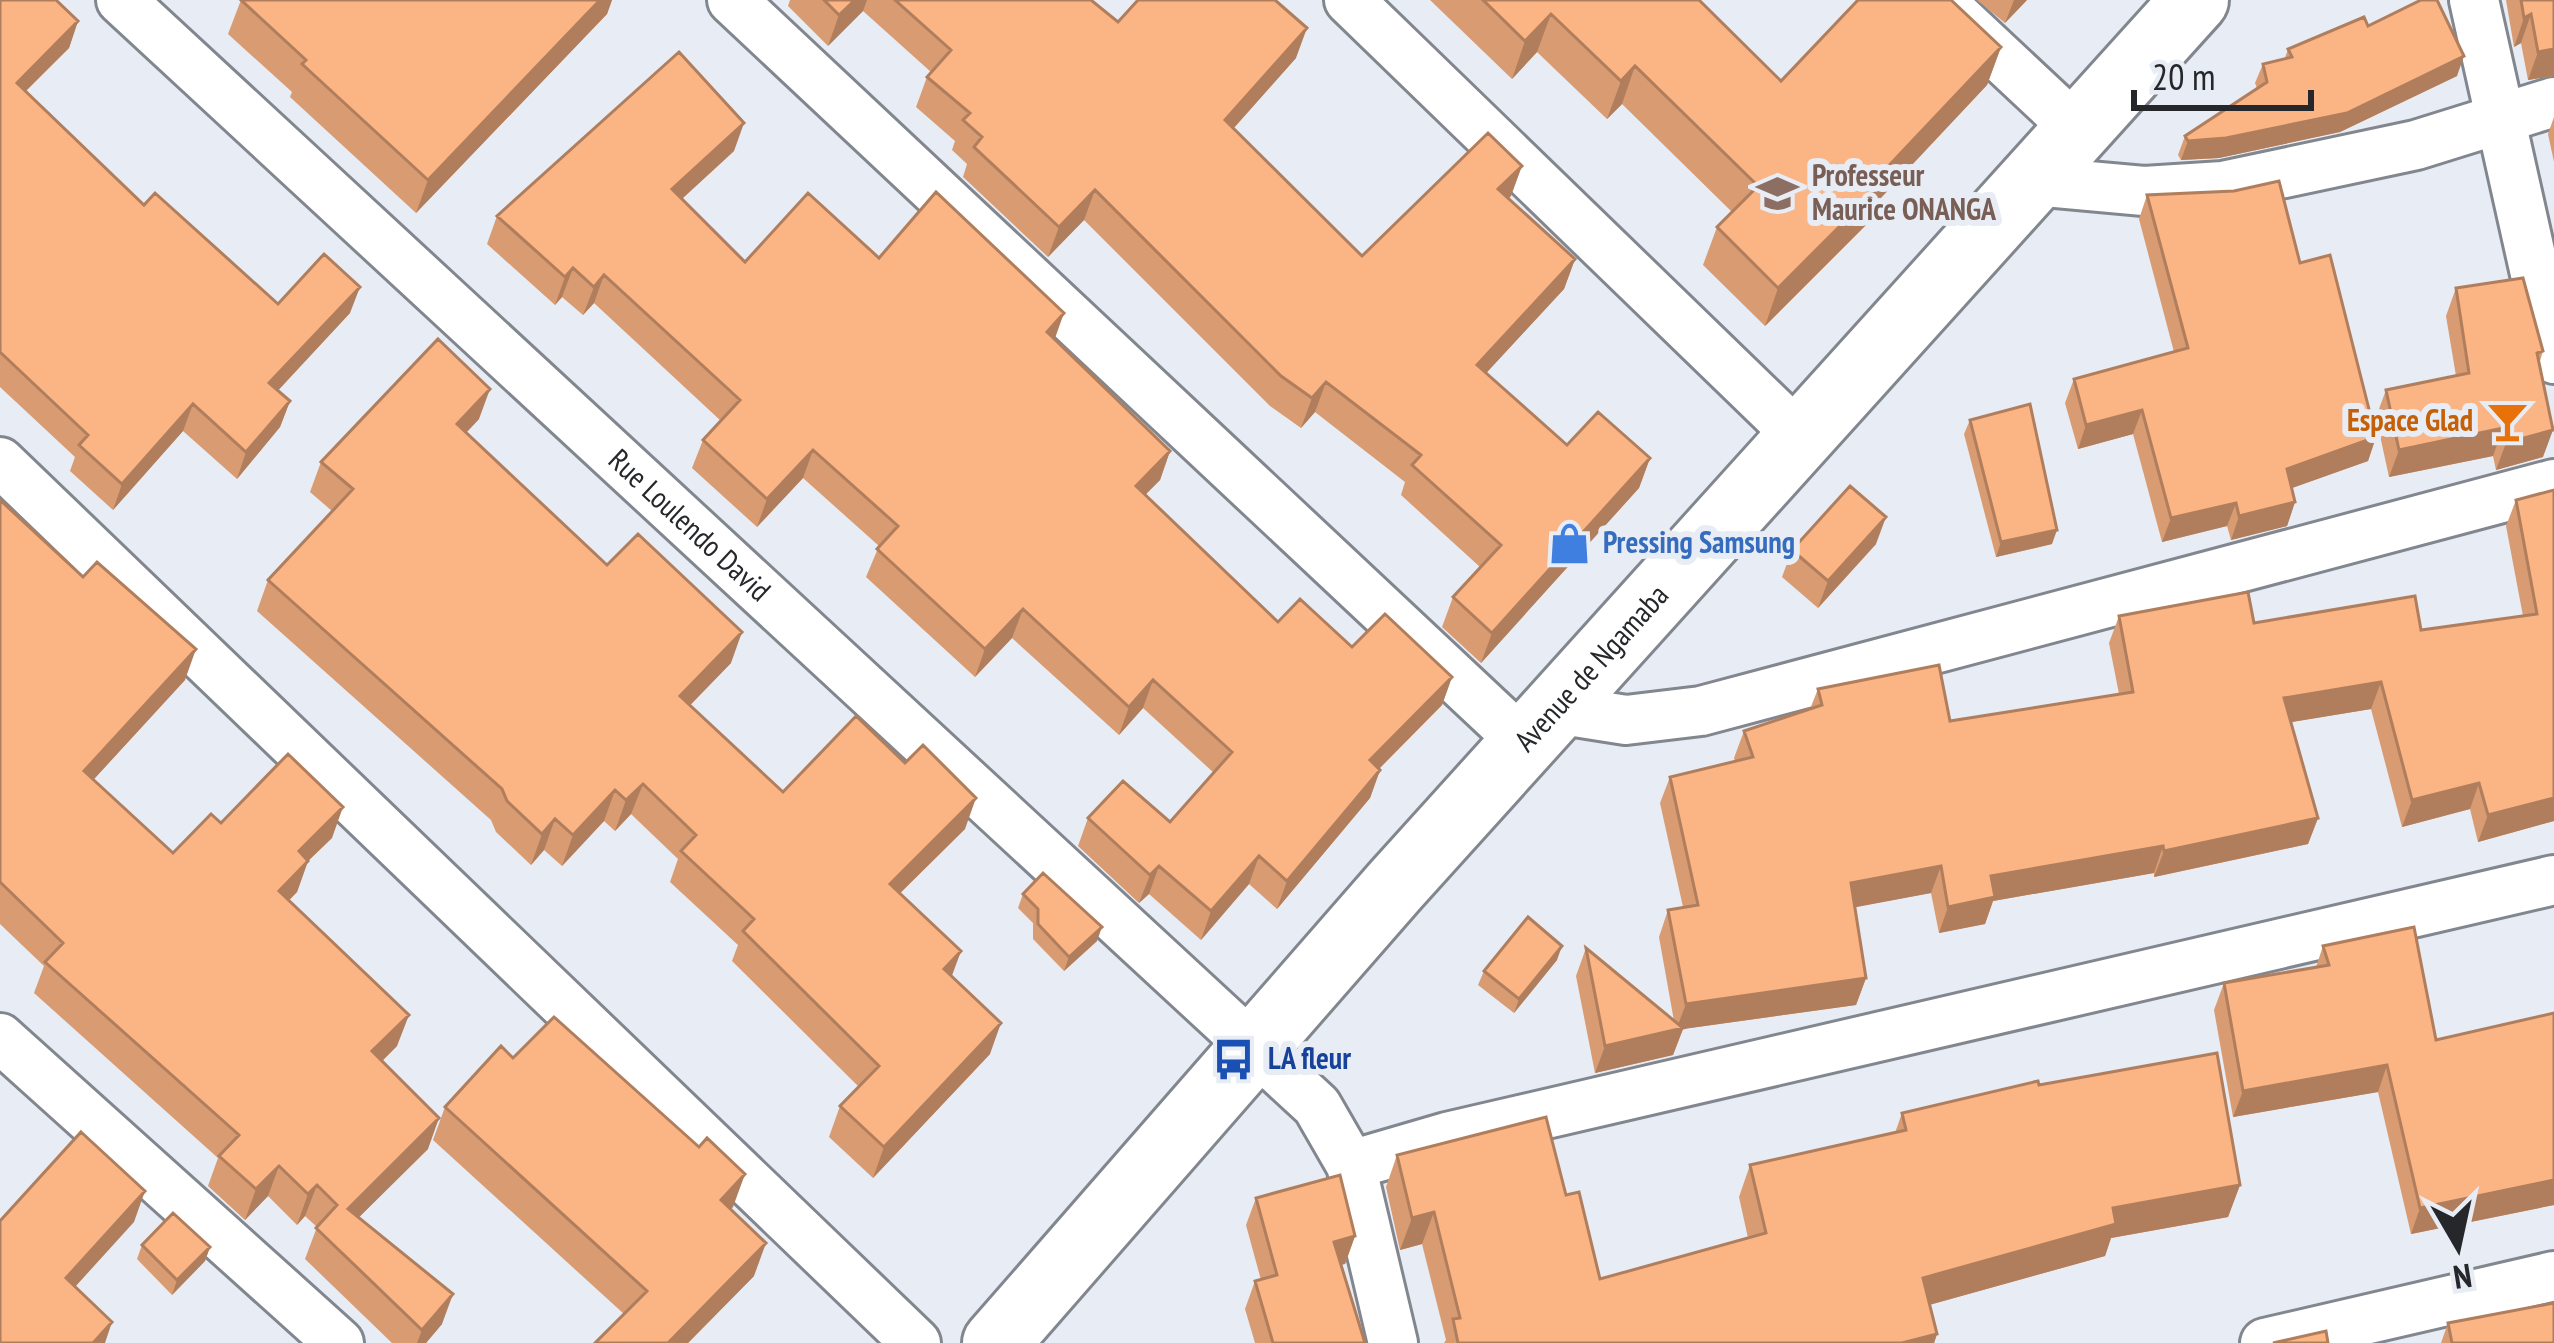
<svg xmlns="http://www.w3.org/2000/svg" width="2554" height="1343" viewBox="0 0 2554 1343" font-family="'PT Sans Narrow',sans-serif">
<rect width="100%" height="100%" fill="#e7ecf5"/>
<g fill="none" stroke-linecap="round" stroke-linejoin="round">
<defs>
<g id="street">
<path id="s1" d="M121,0L1317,1106L1351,1165L1393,1343"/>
<path d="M732,0L1524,743"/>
<path d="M1349,0L1801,438"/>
<path d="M1939,0L2079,131"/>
<path d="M2474,0L2554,359"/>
<path d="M2033,181L2144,191L2223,186L2416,145L2554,102"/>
<path d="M0,462L916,1343"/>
<path d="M1556,709L1626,720L1701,711L2554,484"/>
<path d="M0,1038L339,1343"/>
<path d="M1351,1165L1447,1137L2554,880"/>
<path d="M2265,1343L2554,1276"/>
</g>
<g id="secondary">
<path id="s2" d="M996,1343L1395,886L2195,0"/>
</g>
</defs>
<!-- street casing -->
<use href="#street" stroke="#82868e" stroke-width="54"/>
<!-- secondary casing -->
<use href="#secondary" stroke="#82868e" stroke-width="72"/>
<!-- street -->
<use href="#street" stroke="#fff" stroke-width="48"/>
<!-- secondary -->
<use href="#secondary" stroke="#fff" stroke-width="66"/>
</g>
<!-- wall -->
<path fill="#d89b72" d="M0,0L78,21L69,48L25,91L144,205L278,304L350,313L278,390L290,401L280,427L237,479L183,431L113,510L70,471L75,457L0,387Z
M241,0H612L607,14L416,213L290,97L292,92L228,34Z
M790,0H1091L1118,22L1296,58L1234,128L1362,256L1511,196L1508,199L1575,259L1564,289L1486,373L1567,445L1650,458L1639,488L1481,663L1442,627L1453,597L1480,567L1401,495L1405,482L1315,412L1301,428L1270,406L1084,220L1048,257L963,177L967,164L952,150L955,141L916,107L927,77L931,72L863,11L828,46L788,6Z
M1430,0H1699L1781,81L2001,47L1987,85L1878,201L1871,220L1765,326L1703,265L1717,227L1732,212L1622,104L1607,119L1537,52L1512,79Z
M1977,0H2027L2005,23Z
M2506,0H2554V76L2528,80L2521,43L2514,47Z
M2368,26L2457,76L2340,132L2219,158L2181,160L2178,155L2185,136L2257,88L2255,83L2263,64L2285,58L2288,49Z
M2554,117V162L2548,134Z
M734,151L682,199L745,262L879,258L1054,340L1170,451L1160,480L1145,495L1278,622L1352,647L1452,677L1442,705L1379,769L1380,770L1370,798L1277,909L1249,884L1201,940L1149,894L1139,903L1078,846L1088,818L1170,822L1214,773L1143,708L1119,735L1012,638L975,677L866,577L879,546L803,478L757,527L692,468L703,440L721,421L594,303L583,315L562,297L555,305L487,244L497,216Z
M2147,195L2376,437L2368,461L2291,488L2295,502L2287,526L2231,540L2227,526L2162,542L2133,434L2078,449L2065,403L2074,379L2174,352L2139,219Z
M2456,288L2543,351L2539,364L2543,457L2496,470L2493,456L2389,477L2376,417L2386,390L2456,376L2446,316Z
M479,419L466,433L607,565L731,663L690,705L783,792L965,829L900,893L961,951L951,976L990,1054L873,1178L829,1137L840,1106L859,1087L732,961L738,945L670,882L678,859L631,814L615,831L604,821L562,866L544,850L531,865L496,832L491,820L257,611L268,580L332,511L310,492L321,462Z
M1970,420L2052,544L1996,557L1964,434Z
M2554,490V821L2478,842L2470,809L2402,827L2371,709L2291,722L2318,818L2308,844L2154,877V873L1993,901L1985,924L1939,933L1931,893L1854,907L1866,978L1856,1005L1683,1029L1673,1055L1595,1073L1576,976L1586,948L1674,1021L1659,937L1668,910L1683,907L1660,803L1670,777L1735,761L1734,758L1744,731L1810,709L1818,689L1950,721L2119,694L2109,643L2119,616L2421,630L2523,616L2506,526L2516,500Z
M0,500L185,680L93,780L173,853L221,823L332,838L308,861L297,892L289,900L397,1046L382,1061L428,1149L359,1217L442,1324L426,1343H392L305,1259L317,1227L305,1216L297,1225L268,1196L245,1220L208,1186L218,1158L34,993L44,966L0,924Z
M1876,544L1818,608L1782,577L1792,550Z
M1023,894L1097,941L1064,971L1033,939V923L1018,908Z
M2323,946L2436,1040L2554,1013V1205L2411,1234L2378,1092L2233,1117L2214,1010L2224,983L2316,967Z
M1557,960L1514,1013L1478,985L1484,971Z
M513,1058L699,1147L745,1174L731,1209L754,1276L688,1343H595L624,1314L433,1140L445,1107Z
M2039,1085L2240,1185L2228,1217L2111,1238L2105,1256L1929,1305L1937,1334L1934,1343H1444L1446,1340L1422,1244L1400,1250L1386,1187L1397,1155L1566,1195L1600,1279L1748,1238L1739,1197L1750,1165L1895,1133L1902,1113Z
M1256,1198L1355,1236L1345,1264H1341L1365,1343H1255L1245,1309L1255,1281L1261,1280L1246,1225Z
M142,1245L210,1247L205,1261L172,1295L137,1259Z
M2448,1323L2554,1343H2441Z"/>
<!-- shaded-wall -->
<path fill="#b07e5c" d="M600,0H612L607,14L416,213L428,180Z
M855,0H867L863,11L828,46L839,15Z
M2014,0H2027L2005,23Z
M1551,14L1537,52L1512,79L1525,41Z
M2531,14L2521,43L2514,47L2524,18Z
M78,21L69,48L7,110L17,83Z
M1307,28L1296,58L1214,150L1225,120Z
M2001,47L1987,85L1878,201L1871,220L1765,326L1778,288L1879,176Z
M2554,49V76L2528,80L2538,52Z
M2464,56L2457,76L2340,132L2219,158L2181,160L2188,141Z
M1635,66L1622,104L1607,119L1621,81Z
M744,123L734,151L662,217L672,189Z
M1522,166L1511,196L1487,219L1498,189Z
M1095,190L1084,220L1048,257L1059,227Z
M1575,259L1564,289L1466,395L1477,365Z
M573,268L562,297L555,305L565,277Z
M604,275L594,303L583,315L594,287Z
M360,287L350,313L260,410L269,383Z
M1064,313L1054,341L1047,332Z
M1326,382L1315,412L1301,428L1312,398Z
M490,389L479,419L446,454L457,424Z
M290,401L280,427L237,479L246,452Z
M193,404L183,431L113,510L122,484Z
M2142,410L2133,434L2078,449L2086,425Z
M2503,428L2493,456L2389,477L2399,450Z
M2553,430L2543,457L2496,470L2506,443Z
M2376,437L2368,461L2278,493L2287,469Z
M813,450L803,478L757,527L767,499Z
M1170,451L1160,480L1126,514L1136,486Z
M1650,458L1639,488L1481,663L1492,633Z
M2295,502L2287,526L2231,540L2239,516Z
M2236,503L2227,526L2162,542L2171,518Z
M1886,517L1876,544L1818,608L1828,581Z
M2057,530L2052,544L1996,557L2001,542Z
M1023,609L1012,638L975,677L985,649Z
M742,632L731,663L669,727L680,696Z
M196,649L185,680L73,802L84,771Z
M1452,677L1442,705L1359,789L1370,760Z
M1153,680L1143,708L1119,735L1129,707Z
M2381,682L2371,709L2274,725L2284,698Z
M1380,770L1370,798L1277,909L1287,881Z
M2479,783L2470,809L2402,827L2412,800Z
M643,784L631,814L615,831L626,800Z
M615,790L604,821L562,866L573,835Z
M976,798L965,829L879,914L890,884Z
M2554,798V821L2478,842L2488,815Z
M343,807L332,838L308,861L297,892L268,922L279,891L299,851Z
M2318,818L2308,844L2154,877L2164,851Z
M555,819L544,850L531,865L542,834Z
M2163,846L2154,873L1993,901L1985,924L1939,933L1948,907L1991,876Z
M1259,856L1249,884L1201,940L1211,911Z
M1159,866L1149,894L1139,903L1150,875Z
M1941,866L1931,893L1841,910L1851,883Z
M1102,927L1097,941L1064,971L1069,957Z
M1562,946L1557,960L1514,1013L1519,999Z
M961,951L950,981L944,969Z
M1866,978L1856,1005L1683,1029L1673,1055L1595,1073L1605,1046L1676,1030L1686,1004Z
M409,1015L397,1046L361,1082L372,1051Z
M1001,1023L990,1054L873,1178L884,1147Z
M2387,1065L2378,1092L2233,1117L2243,1091Z
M439,1118L428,1149L337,1239L348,1209Z
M279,1166L268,1196L245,1220L256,1189Z
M745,1174L733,1207L709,1233L721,1200Z
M2554,1180V1205L2411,1234L2420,1208Z
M317,1185L305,1216L297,1225L308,1194Z
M2240,1185L2228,1217L2111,1238L2105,1256L1911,1310L1923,1278L2113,1208Z
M145,1191L134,1222L55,1309L66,1278Z
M1434,1212L1422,1244L1400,1250L1412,1218Z
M1355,1236L1345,1264L1325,1269L1334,1242Z
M766,1243L754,1276L688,1343H668Z
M210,1247L205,1261L172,1295L177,1280Z
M453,1294L442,1324L426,1343H417L422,1330Z
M112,1322L105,1343H93Z
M1937,1334L1934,1343H1902Z"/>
<!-- building -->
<path fill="#fbb484" stroke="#b07e5c" stroke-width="3" d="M0,0H56L78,21L17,83L144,205L155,193L278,304L324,254L360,287L269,383L290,401L246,452L193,404L122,484L79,445L88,435L0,352Z
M241,0H600L428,180L302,64L306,60Z
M824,0H855L839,15Z
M895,0H1091L1118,22L1138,0H1275L1307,28L1225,120L1362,256L1488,133L1522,166L1498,189L1575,259L1477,365L1567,445L1598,412L1650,458L1492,633L1453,597L1501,545L1412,465L1421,455L1326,382L1312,398L1281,376L1095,190L1059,227L974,147L982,137L963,120L970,113L927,77L951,50Z
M1483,0H1699L1781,81L1858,0H1951L2001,47L1879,176L1884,182L1778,288L1717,227L1758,186L1635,66L1621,81L1551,14L1525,41Z
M2421,0H2437L2464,56L2347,113L2226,138L2188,141L2185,136L2267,82L2263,64L2292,57L2288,49L2364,17L2368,26Z
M2521,0H2554V49L2538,52L2531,14L2524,18Z
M679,52L744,123L672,189L745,262L808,193L879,258L936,192L1064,313L1047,332L1170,451L1136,486L1278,622L1300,599L1352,647L1385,614L1452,677L1370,760L1380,770L1287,881L1259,856L1211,911L1159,866L1150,875L1088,818L1123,781L1170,822L1232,752L1153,680L1129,707L1023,609L985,649L877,549L898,526L813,450L767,499L703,440L740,400L604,275L594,287L573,268L565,277L497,216Z
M2279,181L2300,263L2330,255L2376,437L2287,469L2295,502L2239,516L2236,503L2171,518L2142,410L2086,425L2074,379L2188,348L2147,195L2234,191Z
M2523,278L2543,351L2537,353L2553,430L2506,443L2503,428L2399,450L2386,390L2469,373L2456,288Z
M438,339L490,389L457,424L607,565L638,534L742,632L680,696L783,792L856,716L905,763L923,745L976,798L890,884L961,951L944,969L1001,1023L884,1147L840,1106L879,1066L743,931L754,919L681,851L696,835L643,784L626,800L615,790L573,835L555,819L542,834L507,801L502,789L268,580L353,489L321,462Z
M2030,404L2057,530L2001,542L1970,420Z
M1850,486L1886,517L1828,581L1792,550Z
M2554,490V798L2488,815L2479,783L2412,800L2381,682L2284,698L2318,818L2164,851L2163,846L1991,876L1995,897L1948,907L1941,866L1851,883L1866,978L1686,1004L1668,910L1698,905L1670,777L1753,757L1744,731L1822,705L1818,689L1939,665L1950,721L2133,692L2119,616L2248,592L2254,623L2415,596L2421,630L2537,614L2516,500Z
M0,500L83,577L97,562L196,649L84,771L173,853L211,814L221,823L288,754L343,807L299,851L308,861L279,891L409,1015L372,1051L439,1118L348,1209L453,1294L422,1330L316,1228L337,1205L317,1185L308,1194L279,1166L256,1189L219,1156L239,1135L45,962L63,943L0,882Z
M1043,873L1102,927L1069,957L1038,924V909L1023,894Z
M1528,917L1562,946L1519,999L1484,971Z
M2414,927L2436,1040L2554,1013V1180L2420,1208L2387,1065L2243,1091L2224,983L2329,965L2323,946Z
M1586,948L1683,1028L1605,1046Z
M554,1017L699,1147L707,1138L745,1174L721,1200L766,1243L668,1343H595L647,1291L445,1107L501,1046L513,1058Z
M2217,1053L2240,1185L2113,1208L2116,1224L1923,1278L1937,1334L1902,1343H1458L1453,1319L1460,1318L1434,1212L1412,1218L1397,1155L1546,1117L1566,1195L1579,1192L1600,1279L1766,1233L1750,1165L1906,1130L1902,1113L2038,1081L2039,1085Z
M81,1132L145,1191L66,1278L112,1322L93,1343H0V1221Z
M1340,1175L1355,1236L1334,1242L1365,1343H1273L1255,1281L1277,1275L1256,1198Z
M173,1213L210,1247L177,1280L142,1245Z
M2554,1303V1343H2452L2448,1323Z
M2326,1331L2328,1343H2273Z"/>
<!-- icons -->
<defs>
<symbol id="school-bare" viewBox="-9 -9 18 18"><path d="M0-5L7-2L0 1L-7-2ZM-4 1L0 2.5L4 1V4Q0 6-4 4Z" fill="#8d6e63" stroke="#e7ecf5" stroke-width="2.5" paint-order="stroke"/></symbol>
<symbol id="bar-bare" viewBox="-9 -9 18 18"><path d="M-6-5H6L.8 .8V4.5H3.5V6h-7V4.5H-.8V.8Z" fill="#e8710a" stroke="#e7ecf5" stroke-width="2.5" paint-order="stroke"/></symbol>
<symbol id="shop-bare" viewBox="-9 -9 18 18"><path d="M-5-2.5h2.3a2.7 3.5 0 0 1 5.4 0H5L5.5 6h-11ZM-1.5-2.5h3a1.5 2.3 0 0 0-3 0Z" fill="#3f7fe0" stroke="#e7ecf5" stroke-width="2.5" paint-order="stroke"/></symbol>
<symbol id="bus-bare" viewBox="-9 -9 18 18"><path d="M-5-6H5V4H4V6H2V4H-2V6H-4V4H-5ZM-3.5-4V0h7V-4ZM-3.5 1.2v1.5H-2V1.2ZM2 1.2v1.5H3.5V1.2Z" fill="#1a4fb4" stroke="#e7ecf5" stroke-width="2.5" paint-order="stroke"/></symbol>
</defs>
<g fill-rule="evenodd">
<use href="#school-bare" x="1748" y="164" width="59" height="59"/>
<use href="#bar-bare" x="2478" y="392" width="59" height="59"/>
<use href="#shop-bare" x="1540" y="514" width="59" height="59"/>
<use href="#bus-bare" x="1204" y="1030" width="59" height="59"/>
</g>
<g text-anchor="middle" stroke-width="12" stroke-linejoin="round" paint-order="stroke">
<!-- education labels -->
<g font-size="30" font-weight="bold" fill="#785e54" stroke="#e7ecf5" text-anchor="start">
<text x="1812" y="186">Professeur<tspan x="1812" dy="34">Maurice ONANGA</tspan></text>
</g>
<!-- food labels -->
<g font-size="30" font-weight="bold" fill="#c56008" stroke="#e7ecf5" text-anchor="end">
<text x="2473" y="431">Espace Glad</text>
</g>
<!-- street labels -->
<g font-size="30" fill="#25272a" stroke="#e7ecf5">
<text dy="10" stroke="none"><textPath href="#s1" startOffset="774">Rue Loulendo David</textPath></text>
<text dy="10" stroke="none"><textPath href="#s2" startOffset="900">Avenue de Ngamaba</textPath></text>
</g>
<!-- shop labels -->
<g font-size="30" font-weight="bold" fill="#366cbe" stroke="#e7ecf5" text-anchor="start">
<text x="1603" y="553">Pressing Samsung</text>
</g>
<!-- transit labels -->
<g font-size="30" font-weight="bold" fill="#164399" stroke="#e7ecf5" text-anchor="start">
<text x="1268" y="1069">LA fleur</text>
</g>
</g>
<!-- north arrow -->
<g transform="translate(2458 1247) rotate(171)" stroke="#e7ecf5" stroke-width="9" paint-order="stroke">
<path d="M0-9L21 45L0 30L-21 45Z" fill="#25272a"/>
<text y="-18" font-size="33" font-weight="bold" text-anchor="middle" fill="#25272a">N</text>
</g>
<!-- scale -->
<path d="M2134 90v18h177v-18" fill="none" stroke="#25272a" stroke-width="6"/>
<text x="2152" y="90" font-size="36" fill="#25272a" stroke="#e7ecf5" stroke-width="9" paint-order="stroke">20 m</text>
</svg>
